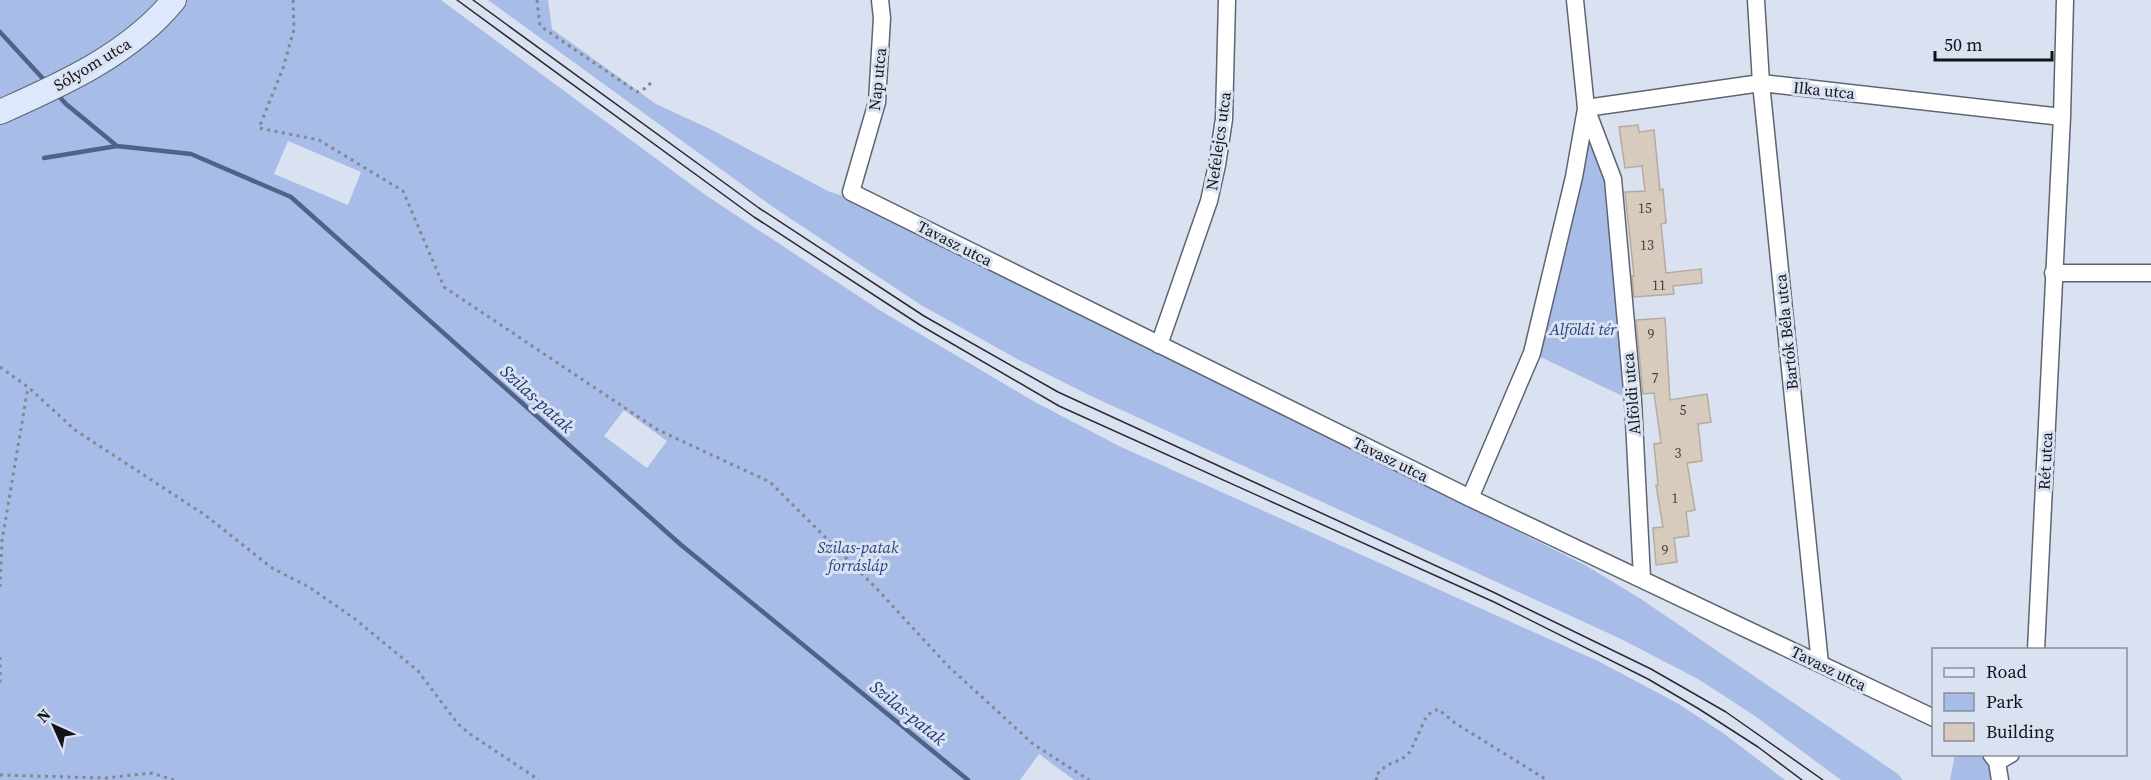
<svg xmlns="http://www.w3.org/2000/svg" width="2151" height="780" viewBox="0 0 2151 780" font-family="'Source Serif 4',serif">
<rect width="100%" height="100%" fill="#dae2f1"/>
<!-- green -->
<path fill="#a7bce7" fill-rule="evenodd" d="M0,0H441L704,194L881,311L1035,402L1119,446L1598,661L1677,703L1723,733L1785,780H1074L1039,754L1020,780H0ZM288,141L361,172L348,205L274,174ZM624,410L667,441L647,468L604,436Z
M488,0H548L552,29L656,104L708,128L828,191L857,201L1585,565L1641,599L1898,774L1903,780H1841L1752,714L1698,679L1619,638L1091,396L1017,359L921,305L773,207Z
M1586,108L1613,179L1633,401L1532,353Z
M1955,754C1982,755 1985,752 1993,780H1950Z"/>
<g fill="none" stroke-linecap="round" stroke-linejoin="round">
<!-- stream -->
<path stroke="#4f6287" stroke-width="4.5" d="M0,32L47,83
M57,94L66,104L117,146
M44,158L117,146L191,154L291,197L680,544L968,780"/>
</g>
<!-- building -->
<path fill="#d7cbbe" stroke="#b6ab9e" stroke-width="1.5" d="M1638,125L1639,132L1654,130L1660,190L1663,189L1666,223L1661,224L1666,273L1701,269L1702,283L1673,286L1674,294L1634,297L1632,276H1634L1625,192L1645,191L1642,166L1625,168L1619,127Z
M1665,318L1670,400L1707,394L1711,422L1698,424L1702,461L1687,463L1695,510L1686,512L1689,536L1674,538L1677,562L1656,565L1653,528L1663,527L1656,485H1658L1654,444L1661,443L1654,393L1643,394L1636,320Z"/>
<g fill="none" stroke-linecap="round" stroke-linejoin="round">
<defs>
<path id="street" d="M880,0L882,18L877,102L851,192L1470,498L1934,718
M1575,0L1586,108L1613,179L1633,401L1642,578
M1756,0L1761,83L1820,664
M1586,108L1761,83L2062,117
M2053,273H2151
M1159,345L1209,201L1217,165L1224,119L1227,0
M1470,498L1532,353L1574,177L1586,109
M2036,650L2062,117L2065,0
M1991,754L1997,762L2000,780
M1997,762L2011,754"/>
<path id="secondary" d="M0,112C63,84 130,54 174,0"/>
</defs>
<!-- street casing -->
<use href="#street" stroke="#5e6572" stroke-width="19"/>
<!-- secondary casing -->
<use href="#secondary" stroke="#5e6572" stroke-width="26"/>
<!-- path -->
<path stroke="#828792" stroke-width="3" stroke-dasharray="3 4.5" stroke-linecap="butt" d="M293,0L294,29L283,68L259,128L319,140L403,191L444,287L658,430L770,482L877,589L947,665L1033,744L1089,780
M537,0L540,26L637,92L648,87L651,82
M0,367L28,387L75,430L205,515L272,568L309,587L355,619L418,671L458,724L470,734L539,780
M0,587L2,541L28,387
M0,657V683
M0,775L105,778L151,773L174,780
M1377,780L1375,776L1387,765L1402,759L1410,752L1427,715L1438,709L1455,723L1547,780"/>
<!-- street -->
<use href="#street" stroke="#fff" stroke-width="16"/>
<!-- secondary -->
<use href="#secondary" stroke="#dee8fd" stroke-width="24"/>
<!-- tram -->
<path stroke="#282a31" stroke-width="1.5" d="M457,0L754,217L920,325L1059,406L1494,602L1648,679L1699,709L1758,747L1802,780
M473,0L759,208L924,316L1058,392L1493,592L1651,669L1726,712L1823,780"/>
</g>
<g text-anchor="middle" stroke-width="6" stroke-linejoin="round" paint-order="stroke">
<!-- number labels -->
<g font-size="14" fill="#424142">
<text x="1645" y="213">15</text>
<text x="1647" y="250">13</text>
<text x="1659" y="290">11</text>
<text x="1651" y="339">9</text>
<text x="1655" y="383">7</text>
<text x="1683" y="415">5</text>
<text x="1678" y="458">3</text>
<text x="1675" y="503">1</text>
<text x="1665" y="555">9</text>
</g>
<!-- street labels -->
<g font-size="16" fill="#111318" stroke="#dae2f1">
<text transform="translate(92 64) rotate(-31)" y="6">Sólyom utca</text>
<text transform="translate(877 79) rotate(-84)" y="6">Nap utca</text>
<text transform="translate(1824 90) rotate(6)" y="6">Ilka utca</text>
<text transform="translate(1218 141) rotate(-82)" y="6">Nefelejcs utca</text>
<text transform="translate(955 243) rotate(27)" y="6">Tavasz utca</text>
<text transform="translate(1786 332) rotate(-96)" y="6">Bartók Béla utca</text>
<text transform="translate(1631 394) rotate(-95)" y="6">Alföldi utca</text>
<text transform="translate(1391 459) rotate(26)" y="6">Tavasz utca</text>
<text transform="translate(2045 461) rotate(-87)" y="6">Rét utca</text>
<text transform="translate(1829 668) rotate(26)" y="6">Tavasz utca</text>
</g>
<!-- park labels -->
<g font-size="16" font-style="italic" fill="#254181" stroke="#dae2f1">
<text x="1583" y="335">Alföldi tér</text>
<text x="858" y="553">Szilas-patak<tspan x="858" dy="18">forrásláp</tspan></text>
</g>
<!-- water labels -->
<g font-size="18" font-style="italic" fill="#1b3675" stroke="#dae2f1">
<text transform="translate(537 399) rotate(42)" y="6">Szilas-patak</text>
<text transform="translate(908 713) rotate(39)" y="6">Szilas-patak</text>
</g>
</g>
<!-- legend -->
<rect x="1932" y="648" width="195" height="108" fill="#dae2f1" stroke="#8a8f9a" stroke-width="1.5"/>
<rect x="1944" y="668" width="30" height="9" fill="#dee8fd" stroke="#8a8f9a" stroke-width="1.5"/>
<text x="1986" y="678" font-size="18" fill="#111318">Road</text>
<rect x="1944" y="693" width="30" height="18" fill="#a7bce7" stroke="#8a8f9a" stroke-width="1.5"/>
<text x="1986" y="708" font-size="18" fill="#111318">Park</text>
<rect x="1944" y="723" width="30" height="18" fill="#d7cbbe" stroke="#8a8f9a" stroke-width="1.5"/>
<text x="1986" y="738" font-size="18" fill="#111318">Building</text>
<!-- north arrow -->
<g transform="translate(54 726) rotate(315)" stroke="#dae2f1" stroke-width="4.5" paint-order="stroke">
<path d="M0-4.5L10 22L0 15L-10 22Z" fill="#111318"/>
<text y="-9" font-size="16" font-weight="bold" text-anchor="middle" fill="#111318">N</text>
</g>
<!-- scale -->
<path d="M1935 51v9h117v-9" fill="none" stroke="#111318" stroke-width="3"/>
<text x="1944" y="51" font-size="18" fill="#111318" stroke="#dae2f1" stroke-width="4.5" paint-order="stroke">50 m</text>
</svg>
